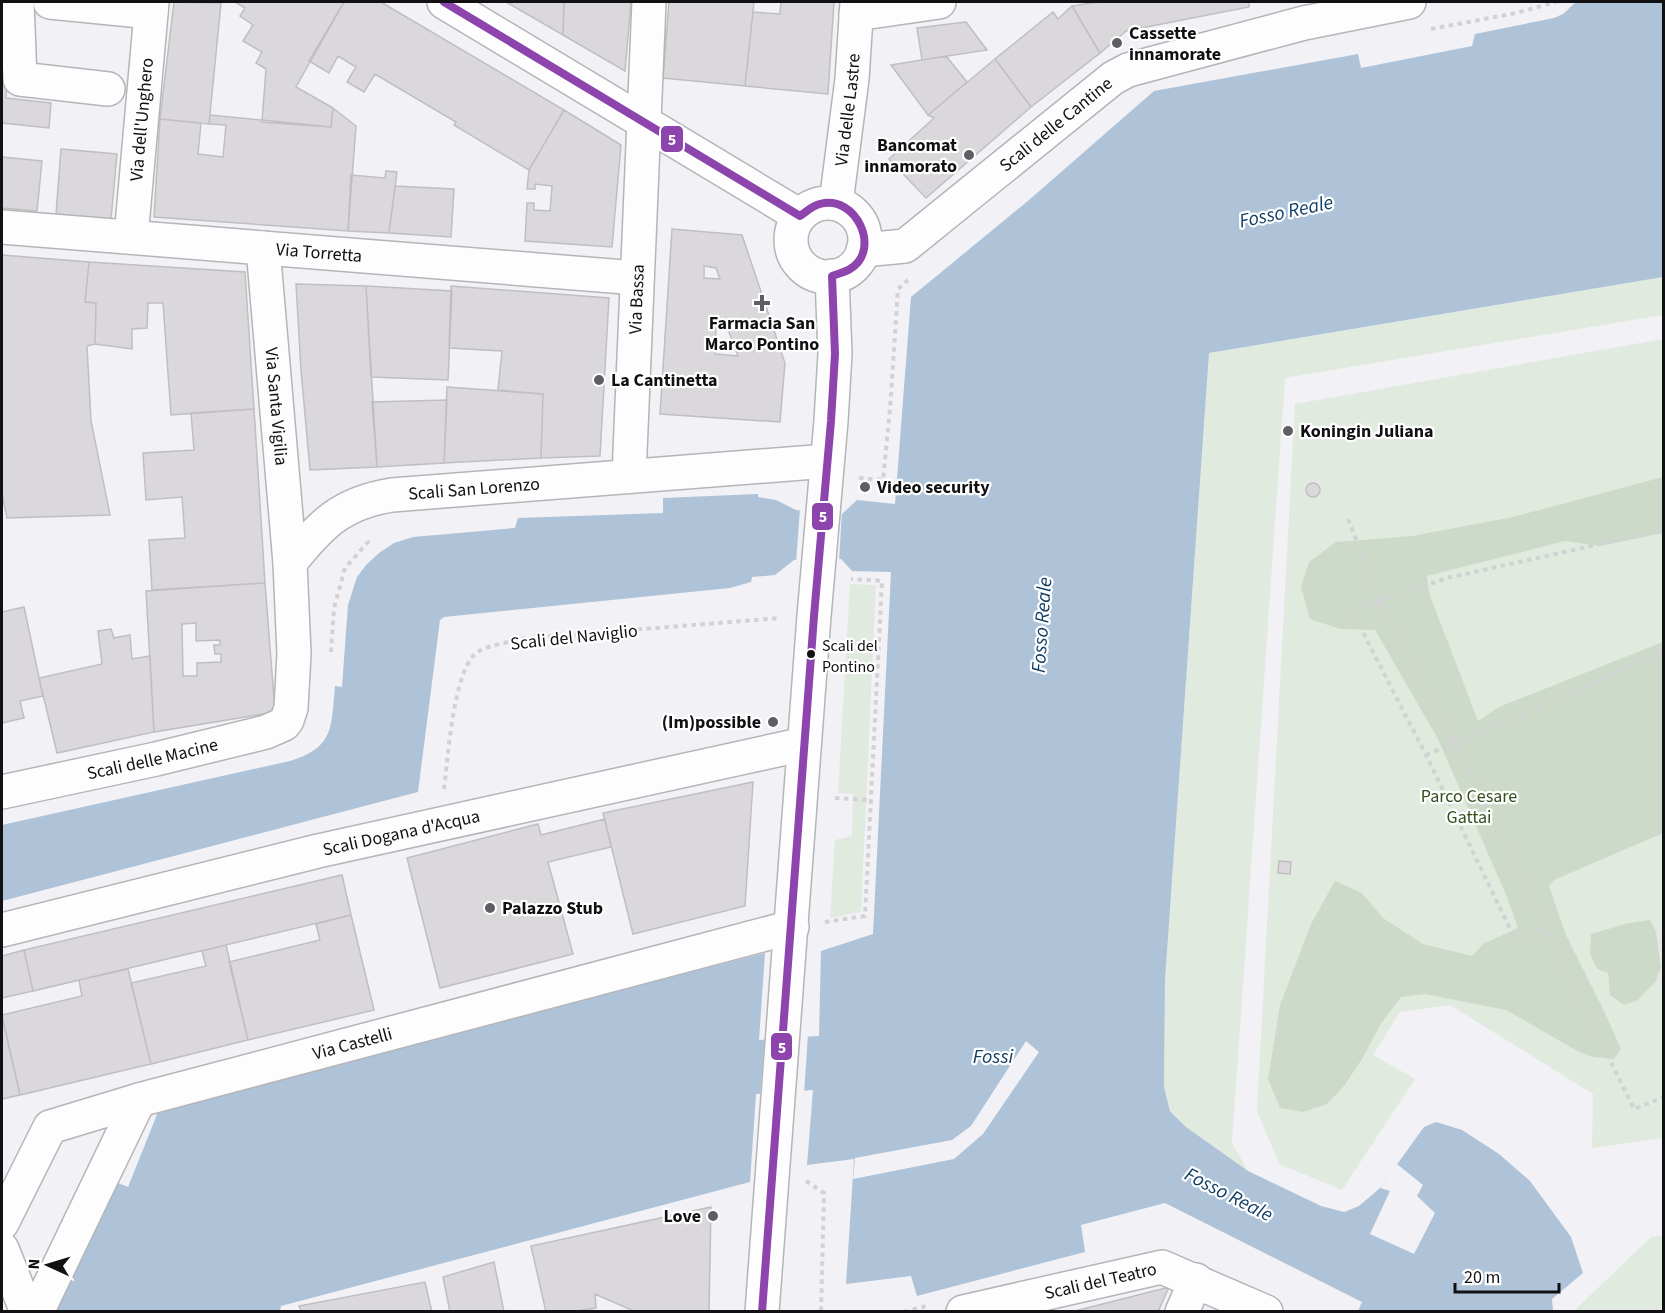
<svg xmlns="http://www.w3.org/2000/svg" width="1665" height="1313" viewBox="0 0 1665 1313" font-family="'Source Sans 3',sans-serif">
<rect width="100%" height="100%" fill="#f1f1f6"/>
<!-- green -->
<path fill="#e1eade" d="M1663,277V315L1285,378L1232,1143L1248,1171L1186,1127L1171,1111L1164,1087L1165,980L1209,353Z
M1663,339V1138L1592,1148L1593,1094L1450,1005L1400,1012L1373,1055L1415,1079L1342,1190L1279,1164L1257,1111L1295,404Z
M850,584L876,585L861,912L830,918L835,840L852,836L853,794L838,793Z
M1663,1235V1311H1574L1651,1237Z"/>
<!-- forest -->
<path fill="#cedac9" d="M1663,477V533L1600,546L1565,541L1427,576L1429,593L1478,721L1499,707L1663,642V833L1554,880L1549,886L1566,935L1604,1011L1621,1049L1614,1059L1593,1057L1579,1052L1506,1010L1425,994L1401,997L1380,1025L1364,1056L1344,1086L1327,1104L1303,1112L1280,1108L1268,1079L1280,1005L1311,924L1335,881L1362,893L1383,918L1423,944L1472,956L1483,944L1518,928L1507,897L1438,739L1375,630L1340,629L1310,619L1301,587L1309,562L1336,542L1412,536L1513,517Z
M1650,920L1656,932L1661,968L1655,982L1638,1000L1624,1005L1610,995L1608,973L1597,969L1590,954L1591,934L1629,923Z"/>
<!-- water -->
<path fill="#aec3d8" d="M1576,2H1663V277L1209,353L1165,980L1164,1087L1170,1111L1186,1127L1248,1171L1321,1206L1344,1212L1359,1206L1380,1188L1424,1127L1436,1122L1462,1130L1499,1154L1530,1181L1571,1237L1583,1273L1552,1299L1553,1311H1358L1362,1302L1165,1203L1081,1225L1085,1252L917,1296L911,1276L846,1284L854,1159L807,1165L813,1090L756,1094L750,1182L281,1306L280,1311H52L115,1182L128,1187L160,1107L765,953L759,1040L819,1036L821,951L873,934L891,572L852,571L841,559L794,560L775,575L752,577L751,582L730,588L444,617L440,620L418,792L2,901V825L290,761C335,747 331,727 335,686L342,687L348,605L357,577L366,565L379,553L394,543L413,537L515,528L518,518L663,513V498L758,494V497L776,500L796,510L842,514L857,500L895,504L911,297L1029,200L1154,91L1358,54L1361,68L1472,46L1475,34L1554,18L1563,14Z"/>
<!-- pier -->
<path fill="#f1f1f6" d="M800,508L842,510L839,562L796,563Z
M808,1034L804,1094L760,1097L765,1037Z
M1026,1041L1039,1052L983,1134L954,1159L853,1179L855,1158L952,1140L971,1126Z
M1397,1164L1423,1185L1417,1196L1435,1213L1414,1254L1370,1234L1390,1191L1380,1188Z"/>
<!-- building -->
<path fill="#dad8da" stroke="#c1bec1" stroke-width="1.5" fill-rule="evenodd" d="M174,2L221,3L209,124L160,119Z
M235,2H344L296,87L333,108L331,127L262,122L266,69L256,63L262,52L243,41L253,25L240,16L245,8Z
M344,2H381L564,110L529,170L454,125L456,122L375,74L364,92L347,82L356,67L338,56L329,73L309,61Z
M506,2H564L563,35Z
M564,2H631L625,71L563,35Z
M669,2H754L745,86L663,78Z
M781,2H834L828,94L745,86L753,12L780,14Z
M1098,2H1249V7L1126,31L1100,53L1072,6Z
M1072,6L1100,53L1031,107L995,59L1053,12L1058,19Z
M966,22L987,50L922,60L917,28Z
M946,56L967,82L928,115L891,65Z
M995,59L1031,107L926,198L889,159L934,118L928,115Z
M2,74L8,75L6,98L51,103L49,128L2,123Z
M333,108L356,126L348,231L154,217L160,119L201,123L198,154L223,157L226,125L209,124L210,115L331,127Z
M564,110L621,145L612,247L525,241L527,203H534V210L550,211L552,186L535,184V189H527L529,170Z
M61,149L117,154L111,219L56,214Z
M2,157L42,161L37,211L2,208Z
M386,171L397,172L389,233L348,231L351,175L385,178Z
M395,186L454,189L451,237L389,233Z
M672,229L742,235L785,363L780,422L660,414ZM704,266L716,268L720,279L704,278ZM716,327H727L738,356L715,354Z
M2,255L89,262L85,302L96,303L95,344L87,346L91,421L110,515L7,518L2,494Z
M89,262L245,272L254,409L171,415L163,303H148L147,328L132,329V349L95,344L96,303L85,302Z
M296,284L366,286L377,467L310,470L301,370Z
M366,286L452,291L448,380L371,377Z
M451,286L609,298L600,456L541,458L543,394L498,390L502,351L449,348Z
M447,387L543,394L541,458L444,463Z
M447,400L444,463L377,467L372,402Z
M254,409L265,583L152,590L149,540L185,538L182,497L146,500L143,453L194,450L191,413Z
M1306 490a7 7 0 1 1 14 0a7 7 0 1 1-14 0Z
M265,583L275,712L154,732L146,591ZM196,623V641L220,640V645H214L215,654H221V662L197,663V676H183L182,624Z
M24,607L43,696L20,701L24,718L2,723V612Z
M111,629L114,638L130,635L132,659L150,656L154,732L57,753L39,678L102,664L98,631Z
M753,782L745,906L633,934L603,813Z
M605,819L611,847L548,862L573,954L440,988L407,858L538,824L541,835Z
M1279,861L1291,862L1290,874L1278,873Z
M342,875L351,915L33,991L24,950Z
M351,915L374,1010L248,1040L229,962L320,940L316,924Z
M226,945L248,1040L151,1064L131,983L206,966L202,951Z
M24,950L33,991L2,998V956Z
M128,969L151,1064L20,1095L2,1015L82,996L79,980Z
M2,1016L20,1095L2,1099Z
M711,1207L709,1312H636L595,1294L596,1308L570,1312H546L531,1246Z
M494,1262L504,1312H450L443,1277Z
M425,1282L432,1312H302L299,1306Z
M1169,1287L1158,1312H1071Z"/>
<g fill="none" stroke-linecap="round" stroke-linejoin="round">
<defs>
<g id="minor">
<path d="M17,2L20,79L108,89"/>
<path d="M50,2L151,12"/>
<path d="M444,2L800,216"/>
<path d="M856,14L939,2"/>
<path id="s1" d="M836,203L852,79L857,2"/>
<circle cx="828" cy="240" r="37"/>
<path id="s2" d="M2,227L637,278"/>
<path id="s3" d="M131,237L152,2"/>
<path id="s4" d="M263,248L290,563"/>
<path id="s5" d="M863,250L905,246L1113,78L1128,70L1304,23L1409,2"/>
<path id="s6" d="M629,476L649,2"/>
<path id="s7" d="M2,792L156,759L266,732L284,724L287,720L291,708L294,654L290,563C320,525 341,503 392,495L827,461"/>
<path id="s8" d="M2,930L318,851L804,744"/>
<path d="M2,1223L50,1127L139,1100"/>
<path d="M2,1249L27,1312"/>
<path id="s9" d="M37,1312L139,1100L792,927"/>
<path d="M762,1312L814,616L831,421L835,354L832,276"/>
<path id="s10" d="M963,1312L1162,1267L1266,1312"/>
<path d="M1182,1312L1196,1280"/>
</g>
</defs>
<!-- minor casing -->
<use href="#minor" stroke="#b4b5b9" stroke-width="36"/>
<!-- path -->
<path stroke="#d2d2d4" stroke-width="4" stroke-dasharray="4.5 4.5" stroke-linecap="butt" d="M1431,29L1516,13L1556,2
M859,478L883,480L890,409L898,289L908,280
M1348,519L1381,601L1352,611L1426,755L1517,943L1545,928
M331,652L334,608L345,568L368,542L366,538
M1664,652L1454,743L1634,1109L1664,1097
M845,665L877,668
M1426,755L1454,743L1381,601L1447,578L1664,530
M444,789C448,760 453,665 479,651C490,645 507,643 519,639L780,618
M835,798L870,800
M825,922L865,916L882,581L851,579
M806,1181L824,1193L821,1312
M904,1312L930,1305"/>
<!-- minor -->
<use href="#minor" stroke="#fdfdfe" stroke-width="33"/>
<defs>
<path id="bus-1" d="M444,2L800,216C806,212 813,205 820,204C856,194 882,250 850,269C845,272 838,274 832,276L835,354L831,421L814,616L762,1312"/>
</defs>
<!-- bus-1 casing -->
<use href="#bus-1" stroke="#fff" stroke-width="12"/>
<!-- bus-1 -->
<use href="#bus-1" stroke="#8e44ad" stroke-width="8"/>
</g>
<!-- markers -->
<g fill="#5f5f63" stroke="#fff" stroke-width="2">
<circle cx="1117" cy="43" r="6"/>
<circle cx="969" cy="155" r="6"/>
<path d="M759 294h6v6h6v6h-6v6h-6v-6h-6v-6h6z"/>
<circle cx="599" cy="380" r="6"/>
<circle cx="1288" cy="431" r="6"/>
<circle cx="865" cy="487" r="6"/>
<circle cx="773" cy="722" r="6"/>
<circle cx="490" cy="908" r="6"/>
<circle cx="713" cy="1216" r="6"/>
</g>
<circle fill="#111114" stroke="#fff" stroke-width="2" cx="811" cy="654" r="5"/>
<g text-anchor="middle" stroke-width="4.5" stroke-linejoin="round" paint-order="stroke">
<!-- bus labels -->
<g font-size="16" fill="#111114" stroke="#fff" text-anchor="start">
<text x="822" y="651">Scali del<tspan x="822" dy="21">Pontino</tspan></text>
</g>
<!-- poi labels -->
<g font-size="18" font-weight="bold" fill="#111114" stroke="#fff" text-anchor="start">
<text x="1129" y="39">Cassette<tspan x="1129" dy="21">innamorate</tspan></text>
<text x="957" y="151" text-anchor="end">Bancomat<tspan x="957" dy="21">innamorato</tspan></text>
<text x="762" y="329" text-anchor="middle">Farmacia San<tspan x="762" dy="21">Marco Pontino</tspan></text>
<text x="611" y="386">La Cantinetta</text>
<text x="1300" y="437">Koningin Juliana</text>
<text x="877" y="493">Video security</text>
<text x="761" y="728" text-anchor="end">(Im)possible</text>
<text x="502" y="914">Palazzo Stub</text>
<text x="701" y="1222" text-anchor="end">Love</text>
</g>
<!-- street labels -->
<g font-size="18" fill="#111114" stroke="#fff">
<text dy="6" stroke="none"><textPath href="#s1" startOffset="94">Via delle Lastre</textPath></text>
<text dy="6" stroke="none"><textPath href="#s3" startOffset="118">Via dell'Unghero</textPath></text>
<text dy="6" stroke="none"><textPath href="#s5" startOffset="236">Scali delle Cantine</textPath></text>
<text dy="6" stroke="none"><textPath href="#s2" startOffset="318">Via Torretta</textPath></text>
<text dy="6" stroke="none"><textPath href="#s6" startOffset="177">Via Bassa</textPath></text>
<text dy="6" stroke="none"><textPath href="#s4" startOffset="159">Via Santa Vigilia</textPath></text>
<text dy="6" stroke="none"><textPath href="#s7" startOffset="662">Scali San Lorenzo</textPath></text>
<text transform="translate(574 637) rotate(-6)" y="6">Scali del Naviglio</text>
<text dy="6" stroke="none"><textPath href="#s7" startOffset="154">Scali delle Macine</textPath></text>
<text dy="6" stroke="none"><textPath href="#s8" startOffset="411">Scali Dogana d'Acqua</textPath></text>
<text dy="6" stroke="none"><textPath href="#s9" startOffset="456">Via Castelli</textPath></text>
<text dy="6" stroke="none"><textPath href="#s10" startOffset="141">Scali del Teatro</textPath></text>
</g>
<!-- park labels -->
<g font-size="18" fill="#334e1d" stroke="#fff">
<text x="1469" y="802">Parco Cesare<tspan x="1469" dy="21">Gattai</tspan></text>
</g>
<!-- water labels -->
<g font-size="20" font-style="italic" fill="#123f65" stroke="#fff">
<text transform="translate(1286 211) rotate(-12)" y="7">Fosso Reale</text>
<text transform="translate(1041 625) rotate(-86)" y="7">Fosso Reale</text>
<text x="993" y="1063">Fossi</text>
<text transform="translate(1229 1194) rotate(27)" y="7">Fosso Reale</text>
</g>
</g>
<g stroke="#fff" stroke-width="2">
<rect x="660" y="125" width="24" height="28" rx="6" fill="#8e44ad"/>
<rect x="811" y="502" width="23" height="29" rx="6" fill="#8e44ad"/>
<rect x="770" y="1032" width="23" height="29" rx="6" fill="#8e44ad"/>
</g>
<g font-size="16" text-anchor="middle" font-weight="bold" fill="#fff">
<text x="672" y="145">5</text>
<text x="823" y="522">5</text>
<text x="782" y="1053">5</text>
</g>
<!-- border -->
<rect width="1665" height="1313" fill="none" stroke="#111114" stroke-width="6"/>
<!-- north arrow -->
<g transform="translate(48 1265) rotate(274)" stroke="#ffffff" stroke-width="4.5" paint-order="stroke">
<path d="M0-4.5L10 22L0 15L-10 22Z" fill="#111114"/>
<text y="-9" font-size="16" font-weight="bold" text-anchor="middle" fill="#111114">N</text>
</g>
<!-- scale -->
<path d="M1455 1283v9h104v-9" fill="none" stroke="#111114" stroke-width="3"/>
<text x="1464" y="1283" font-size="18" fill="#111114" stroke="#ffffff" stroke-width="4.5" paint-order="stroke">20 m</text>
</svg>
